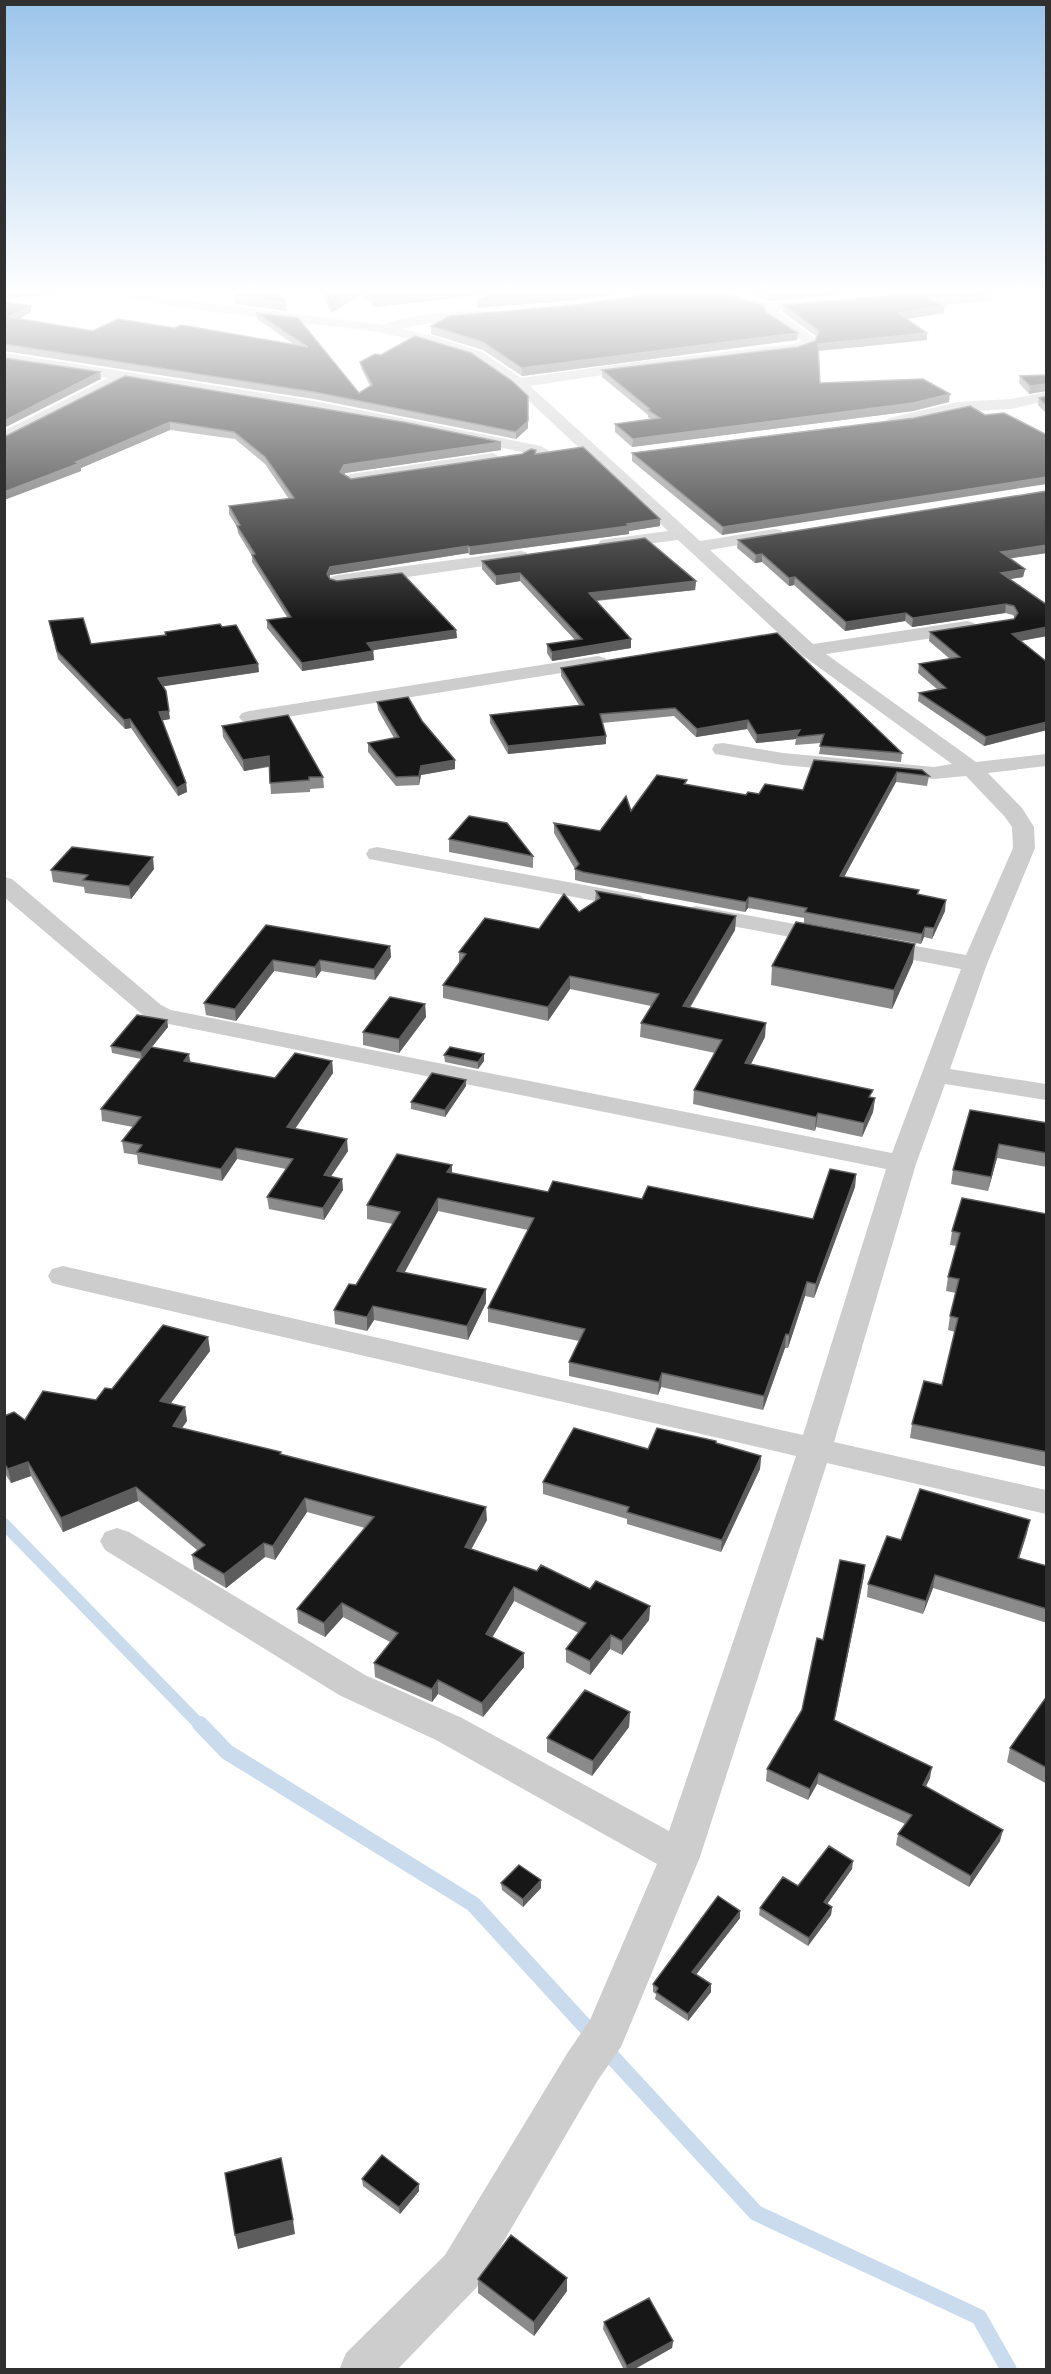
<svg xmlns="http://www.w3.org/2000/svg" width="1051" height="2374" viewBox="0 0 1051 2374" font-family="Cabin,sans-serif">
<rect width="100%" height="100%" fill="#fff"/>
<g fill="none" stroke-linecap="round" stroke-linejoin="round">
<!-- stream-far1 -->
<path stroke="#c9dbed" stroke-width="12" d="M4,1524L201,1726"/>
<!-- stream -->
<path stroke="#c9dbed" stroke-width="16" d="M200,1724L227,1752L473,1904L594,2036
M604,2048L756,2213L979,2317L1009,2370"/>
<!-- street -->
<path fill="#cdcdcd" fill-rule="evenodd" d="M99,290H127L183,300L385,325C400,314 465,311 486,310L493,314L491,317L436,322L400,329L436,337L482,352L521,378L636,362L794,344L802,341L768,318L763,310L722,298L663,297L633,302L628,301L626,298L628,295L659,290H718L769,303L826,300L828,303L821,307L777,310L816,339L814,346L802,351L636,370L530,386L700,541L775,529L781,530L784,534L781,538L710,550L813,644L967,621L974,623L977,627L974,631L967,633L826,654L976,762L1046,754V766L988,773L1022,808L1034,827L1035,848L987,964L950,1069L1046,1084V1100L945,1084L916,1164L834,1442L1046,1490V1514L827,1463L700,1857L621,2047L598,2080L477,2287L397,2370H339L346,2353L445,2255L568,2052L590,2020L657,1864L436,1740L339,1695L105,1550L100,1541L105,1532L117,1528L129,1532L365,1675L462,1718L669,1831L796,1456L63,1286L52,1283L48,1276L52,1269L63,1266L803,1435L886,1169L154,1021L143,1015L4,897V877L12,879L161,1005L171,1010L892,1153L961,969L876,953L867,951L864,946L867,941L876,939L966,955L1013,848L1012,827L1005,817L966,776L934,779L783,765L715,754L712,749L715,744L723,743L783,753L934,767L952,764L802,655L678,540L607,549L601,548L598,544L601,540L668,531L513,386L472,358L427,343L378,332L183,308L106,294Z
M4,353L314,401L541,446L549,451L541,456L404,427L125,381L4,443V431L108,378L4,362Z
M1046,392V401L1011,409L958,412L895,426L887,421L889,418L958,402L1011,399Z
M493,453L501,458L499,461L351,484L343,479L351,474Z
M520,551L526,552L529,556L526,560L338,587L331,585L329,581L331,577L338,575Z
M598,656L605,658L608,662L605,666L249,723L242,721L239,717L242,713L249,711Z
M377,847L633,894L641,896L645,901L641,906L633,908L369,859L366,854L369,849Z
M696,906L828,930L837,932L840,937L837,942L828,944L688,918L684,913L688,908Z"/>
</g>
<!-- wall -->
<path fill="#8b8b8b" d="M319,290H645L575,300L477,308V301L490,294L374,307L361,295L331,313Z
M730,290H889L769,301Z
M992,294L991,301L941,305L944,306V313L907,319L927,333V340L818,351L820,383L949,402L913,411L632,447L615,432V424L651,419L648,417V415L602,377V370L798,347L815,341L817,337L783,312L784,305Z
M235,295L286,302L287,311L235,304Z
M4,302L31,312L18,319L93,331L175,328L295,345L257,319L256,313L298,318L359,393L370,386L361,368L360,362L528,428L516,439L314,399L4,351Z
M767,313L798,333L797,340L522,376L483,350L431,334V326Z
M1047,375L1029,394L1019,383L1020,376Z
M125,376L501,442V450L345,473L344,474L351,479L522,454L536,450V453L660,526L629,531V534L470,555L468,553L330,575L329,578L330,579L456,630L457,638L373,650L374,660L302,671L267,628V620L287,617L252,562V556L238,533L237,527L229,514V506L289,499L265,464L235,439L170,430L81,468V471L4,500Z
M1047,396V414L1038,405L1039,398Z
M985,415L722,535L632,461V453Z
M1047,491V553L1010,558L1025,569L1023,577L1010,579L1047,636L1020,641L1047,662V730L984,746L918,701L919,693L937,689L918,673L919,664L950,659L929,641L930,632L1014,619L1015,618L1013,615L1005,613L912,627L905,621L845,631L794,585L789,586L762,562L755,563L737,548L738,540Z
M482,561L696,581L695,590L597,601L631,648L552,661L547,653V644L575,640L520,581L496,585L482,569Z
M49,621L91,644L165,635V632L222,627L258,664L259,672L163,686L170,719L162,720L186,783L187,792L178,796L131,728L125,729L58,659Z
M561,668L902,753L901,762L819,754L821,743L795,745L796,739L756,743L747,729L696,737L674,716L602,723L606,744L508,754L490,723V715L579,705L561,676Z
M377,702L422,721L455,760V769L421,775L419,785L396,786L368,752V743L394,738L378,710Z
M222,726L323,777L324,788L310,789V792L271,794L269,767L244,771L223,737Z
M814,760L929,776L927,786L896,782L844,877L918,895L945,911L932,939L924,937L921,944L804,923V918L748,908L745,912L583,882L575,880V869L554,833V823L600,831L631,811L687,785L746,795L803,790Z
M449,839L533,856V868L449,852Z
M154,869L131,899L85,893L84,887L53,882L51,870Z
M596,891L736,916L735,930L690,1008L765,1037L751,1064L875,1098L873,1112L862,1137L816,1127L815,1131L693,1104L694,1090L715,1053L640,1037L641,1023L651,1006L570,989L548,1021L443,998V985L459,963V952L539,929L579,912L595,901Z
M266,925L390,946L391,957L375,980L321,971L316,978L274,971L236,1021L206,1015L204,1003Z
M913,962L892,1009L771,985L772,966Z
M425,1004L426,1017L399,1053L363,1045V1032Z
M167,1020L168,1027L152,1047L190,1062L275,1078L332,1061L333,1073L295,1129L348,1151L331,1176L342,1179L343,1190L324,1220L269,1209L267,1197L286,1169L237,1159L222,1181L138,1164L137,1155L124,1153L122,1141L133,1127L102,1121L101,1109L141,1059L112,1053L111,1046Z
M444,1055L484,1061L478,1069L445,1062Z
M466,1080V1086L445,1117L411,1109V1102Z
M970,1110L1047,1123V1167L997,1158L988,1191L951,1184L953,1170Z
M452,1165V1173L548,1192L642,1199L813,1219L856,1174L855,1187L814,1298L805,1296L788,1348H785L763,1410L661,1387L658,1395L569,1376V1362L579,1341L488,1322V1308L528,1230L438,1211L405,1272L486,1303L468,1340L374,1320L367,1331L335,1324L334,1310L356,1285L393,1224L367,1219V1205Z
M1047,1214V1467L910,1438L912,1424L942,1385L955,1332L948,1330L950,1316L956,1293L946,1291L948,1277L957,1246L950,1245L952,1231Z
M208,1337L210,1351L170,1404L185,1407L187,1421L182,1428L281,1452V1454L487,1520L471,1549L590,1589L650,1606L649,1620L622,1655L610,1649L590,1675L566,1662V1649L579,1633L514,1601L492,1637L524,1653V1667L483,1717L438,1694L432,1702L375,1677L374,1663L390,1642L343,1617L325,1637L298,1623L297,1609L365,1528L307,1512L275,1560L265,1557L226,1588L194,1569L192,1555L197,1550L138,1501L63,1532L31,1476L11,1483L4,1472V1416L25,1420L96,1400L112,1389Z
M716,1444L761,1456L760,1469L721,1552L627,1524V1519L543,1494V1482L648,1449Z
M1027,1533L1019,1559L1047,1566V1623L933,1588L923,1614L867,1597L868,1584L901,1540Z
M864,1576L834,1721L930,1778L926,1786L1000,1841L969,1887L896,1845L898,1834L905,1824L817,1784L808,1800L766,1781L767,1769L802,1710L823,1640Z
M1047,1696V1784L1007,1762L1010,1748Z
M630,1712L629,1727L592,1776L547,1752V1738Z
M852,1869L827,1904L832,1907L831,1915L808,1946L759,1915L760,1908L798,1886Z
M541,1880V1888L523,1907L502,1890L501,1883Z
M740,1911V1918L696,1974L711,1992L688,2021L655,1999L656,1994L653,1992V1984Z
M362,2179L419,2184V2191L400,2214L363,2186Z
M478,2279L567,2291L534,2336L478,2293Z
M604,2322L673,2341L672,2348L633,2370H624L603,2329Z"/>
<!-- shaded-wall -->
<path fill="#5d5d5d" d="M32,290H76L70,293L4,299V292Z
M358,290H361V295L331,313V306Z
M469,290H505L506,292L374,307V300Z
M598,290H645L575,300L477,308V301Z
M816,290H889L769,301L770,294Z
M31,306V312L9,324L8,317Z
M944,306V313L898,320V313Z
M798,333L797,340L522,376V368Z
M927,333V340L817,351L818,344Z
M100,372L101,379L4,428V421Z
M1047,384V391L1029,394L1030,386Z
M950,394L949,402L913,411L632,447L633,439Z
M528,396V428L516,439V432Z
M170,422V430L81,468V471L4,500V492Z
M501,442V450L345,473L341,480L340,472L344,465Z
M1047,477V484L722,535L723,527Z
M660,519V526L629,531V534L470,555V547Z
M1047,545V553L1000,560L1001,552Z
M468,546V553L330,575L327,582V574L330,567Z
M762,554V562L755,563L756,555Z
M1025,569L1023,577L999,581L1001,573Z
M520,573V581L496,585V576Z
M795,577L794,585L789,586V578Z
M696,581L695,590L589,601V593Z
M1006,604L1005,613L912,627L913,618Z
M906,613L905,621L845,631L846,622Z
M1047,627V636L1010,643L1012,634Z
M456,630L457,638L367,651V643Z
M631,639V648L552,661V652Z
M373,651L374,660L302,671V663Z
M258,664L259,672L159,687L158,678Z
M169,711L170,719L160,721L159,712Z
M130,719L131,728L125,729L124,720Z
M748,720L747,729L696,737L697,729Z
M1047,722V730L984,746L986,737Z
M800,730L796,737V739L756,743L757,735Z
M606,736V744L508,754V746Z
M269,756L270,766L244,771L243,760Z
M455,760V769L421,775L419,785V776L421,766Z
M897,772L896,782L839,886L840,876Z
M186,783L187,792L178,796L177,788Z
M153,857L154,869L131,899L129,886Z
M749,897L748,908L745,912L746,902Z
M946,900L945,911L932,939L934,928Z
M736,916L735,930L682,1020L683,1006Z
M925,927L924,937L921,944L922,934Z
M915,944L913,962L892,1009L894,990Z
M390,946L391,957L375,980L374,969Z
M273,960L274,971L236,1021L235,1009Z
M320,960L321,971L316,978L315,967Z
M570,976V989L548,1021V1007Z
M425,1004L426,1017L399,1053V1039Z
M167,1020L168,1027L142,1059L141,1052Z
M766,1023L765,1037L744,1077L745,1063Z
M189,1054L191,1066L184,1061Z
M484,1054V1061L478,1069V1062Z
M332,1061L333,1073L288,1139L287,1127Z
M466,1080V1086L445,1117V1110Z
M875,1098L873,1112L862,1137L864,1123Z
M818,1113L816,1127L815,1131L816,1117Z
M347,1139L348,1151L324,1187V1175Z
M999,1144L997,1158L988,1191L991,1177Z
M236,1148L237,1159L222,1181L221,1169Z
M452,1165V1178L447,1172Z
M856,1174L855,1187L814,1298L816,1284Z
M342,1179L343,1190L324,1220L323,1208Z
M438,1198V1211L398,1284L397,1271Z
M807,1282L805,1296L788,1348L789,1335Z
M486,1289V1303L468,1340L467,1326Z
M373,1306L374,1320L367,1331V1317Z
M786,1334L785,1348L763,1410L764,1396Z
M208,1337L210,1351L162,1415L160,1401Z
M662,1373L661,1387L658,1395L659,1382Z
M185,1407L187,1421L174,1439L173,1426Z
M761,1456L760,1469L721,1552L722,1540Z
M28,1462L31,1476L11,1483L8,1469Z
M136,1487L138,1501L63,1532L61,1518Z
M305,1498L307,1512L275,1560L273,1546Z
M486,1507L487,1520L465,1561V1547Z
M1030,1520L1027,1533L1015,1571L1018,1558Z
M264,1543L265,1557L226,1588L224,1574Z
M865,1565L864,1576L832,1732L834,1720Z
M935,1575L933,1588L923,1614L926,1601Z
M514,1587V1601L486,1648V1634Z
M342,1603L343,1617L325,1637L324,1623Z
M650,1606L649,1620L622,1655V1641Z
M611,1635L610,1649L590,1675V1661Z
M524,1653V1667L483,1717L482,1703Z
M438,1680V1694L432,1702V1689Z
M630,1712L629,1727L592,1776L593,1761Z
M932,1767L930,1778L921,1796L923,1785Z
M819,1773L817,1784L808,1800L810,1789Z
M1003,1830L1000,1841L969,1887L971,1876Z
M853,1861L852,1869L823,1910L824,1902Z
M541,1880V1888L523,1907V1899Z
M832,1907L831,1915L808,1946L809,1938Z
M740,1911V1918L692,1980V1972Z
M711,1984V1992L688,2021V2014Z
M419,2184V2191L400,2214L399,2207Z
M293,2220L295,2234L238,2249L235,2235Z
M567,2278V2291L534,2336V2322Z
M673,2341L672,2348L633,2370H626L627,2366Z"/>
<!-- building -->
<path fill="#171717" stroke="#5d5d5d" stroke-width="1.5" d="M4,290H32L4,292Z
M246,290H276L286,302L235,295Z
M322,290H358L331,306Z
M362,290H469L374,300Z
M498,290H598L575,293L477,301Z
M754,290H816L770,294Z
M947,290H983L992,294L928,298L944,306L898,313L927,333L818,344L820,383L923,379L950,394L913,403L633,439L615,424L660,418L648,410L650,409L602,370L798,347L815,341L819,331L784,305Z
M663,292L722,293L762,305L767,313L798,333L522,368L483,342L431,326L450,316L575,305Z
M4,302L31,306L8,317L93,331L118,319L175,328L181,325L308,347L256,313L298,318L359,393L372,385L360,362L375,354L381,355L415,336L471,353L512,381L528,396V421L516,432L314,392L4,344Z
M4,358L100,372L4,421Z
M1047,375V384L1030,386L1020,376Z
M125,376L403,422L501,442L344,465L340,472L351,479L522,454L531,449L536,450L535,454L583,447L660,519L627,524L629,526L470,547L468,546L330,567L327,574L330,579L337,581L402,573L456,630L367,643L373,651L302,663L267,620L291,617L252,555L255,554L237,526L240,525L229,506L294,498L265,457L234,432L170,422L76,462L80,463L4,492V437Z
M1047,396V406L1039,398Z
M970,406L985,415L1004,413L1047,435V477L723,527L632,453L914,418Z
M1047,491V545L1001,552L1025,569L1001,573L1047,605V627L1012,634L1047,662V722L986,737L919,693L946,688L919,664L960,657L930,632L1014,619L1018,613L1014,606L1006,604L913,618L906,613L846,622L795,577L789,578L762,554L756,555L738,540Z
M645,538L696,581L589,593L631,639L552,652L547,644L582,639L520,573L496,576L482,561Z
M83,618L91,644L166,635L165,632L220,624L222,627L236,625L258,664L158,678L166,691L169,711L159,712L186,783L177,788L130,719L124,720L57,651L49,621Z
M777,633L902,753L820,746L824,734L796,737L800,730L757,735L748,720L697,729L675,708L600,714L606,736L508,746L490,715L584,705L561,668Z
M408,697L422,721L455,760L421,766L419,776L396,777L368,743L399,737L377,702Z
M288,715L323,777H309V780L270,783L269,756L243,760L222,726Z
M814,760L922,770L929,776L897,772L840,876L919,890L917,894L946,900L934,928L925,927L922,934L805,912L807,908L749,897L746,902L583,872L575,869L579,864L554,823L600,831L626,796L631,811L657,775L687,780L684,784L746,795L748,792L759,794L765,784L803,790Z
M469,816L507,823L533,856L449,839Z
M72,847L153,857L129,886L83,880L88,875L51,870Z
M596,891L736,916L683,1006L766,1023L745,1063L873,1090L869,1097L875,1098L864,1123L818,1113L816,1117L694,1090L722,1040L641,1023L659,994L570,976L548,1007L443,985L466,954L459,952L485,918L539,929L564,894L579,912L600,898Z
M796,922L915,944L894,990L772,966Z
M266,925L390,946L374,969L320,960L315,967L273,960L235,1009L204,1003Z
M390,997L425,1004L399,1039L363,1032Z
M137,1015L167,1020L141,1052L111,1046Z
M151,1047L189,1054L184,1061L275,1078L295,1053L332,1061L287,1127L347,1139L324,1175L342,1179L323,1208L267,1197L293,1159L236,1148L221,1169L137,1152L142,1145L122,1141L141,1117L101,1109Z
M450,1047L484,1054L478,1062L444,1055Z
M432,1073L466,1080L445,1110L411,1102Z
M970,1110L1047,1123V1153L999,1144L991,1177L953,1170Z
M397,1154L452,1165L447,1172L548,1192L553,1181L642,1199L648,1186L813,1219L830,1169L856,1174L816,1284L807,1282L789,1335L786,1334L764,1396L662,1373L659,1382L569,1362L585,1329L488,1308L534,1218L438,1198L397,1271L486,1289L467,1326L373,1306L367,1317L334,1310L349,1284L356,1285L400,1212L367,1205Z
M962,1198L1047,1214V1452L912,1424L924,1381L942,1385L958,1318L950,1316L959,1279L948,1277L960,1233L952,1231Z
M163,1325L208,1337L160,1401L185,1407L173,1426L281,1452L280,1454L486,1507L465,1547L537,1571L541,1565L590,1589L596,1581L650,1606L622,1641L611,1635L590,1661L566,1649L586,1623L514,1587L486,1634L524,1653L482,1703L438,1680L432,1689L374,1663L398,1633L342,1603L324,1623L297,1609L374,1517L305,1498L273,1546L264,1543L224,1574L192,1555L205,1545L136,1487L61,1518L28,1462L8,1469L4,1463V1416L14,1412L25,1420L43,1391L96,1400L105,1388L112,1389Z
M574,1428L648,1449L657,1428L716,1441V1443L761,1456L722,1540L627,1512L629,1507L543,1482Z
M920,1489L1030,1520L1018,1558L1047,1566V1609L935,1575L926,1601L868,1584L887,1536L901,1540Z
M840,1560L865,1565L834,1720L932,1767L923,1785L1003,1830L971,1876L898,1834L912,1815L819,1773L810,1789L767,1769L802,1710L817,1638L823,1640Z
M585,1690L630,1712L593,1761L547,1738Z
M1047,1696V1768L1010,1748Z
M829,1846L853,1861L824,1902L832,1907L809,1938L760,1908L783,1877L798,1886Z
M519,1865L541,1880L523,1899L501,1883Z
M718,1896L740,1911L692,1972L711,1984L688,2014L656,1992L658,1988L653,1984Z
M382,2155L419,2184L399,2207L362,2179Z
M281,2158L293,2220L235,2235L225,2173Z
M511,2235L567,2278L534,2322L478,2279Z
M649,2298L673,2341L627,2366L604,2322Z"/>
<!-- sky -->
<linearGradient id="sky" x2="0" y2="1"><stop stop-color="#9bc4ea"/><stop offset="0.47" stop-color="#fff"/><stop offset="1" stop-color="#fff" stop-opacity="0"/></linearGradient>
<rect width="1051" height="622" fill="url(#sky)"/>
<!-- border -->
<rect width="1051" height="2374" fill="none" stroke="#303030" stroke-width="12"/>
</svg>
